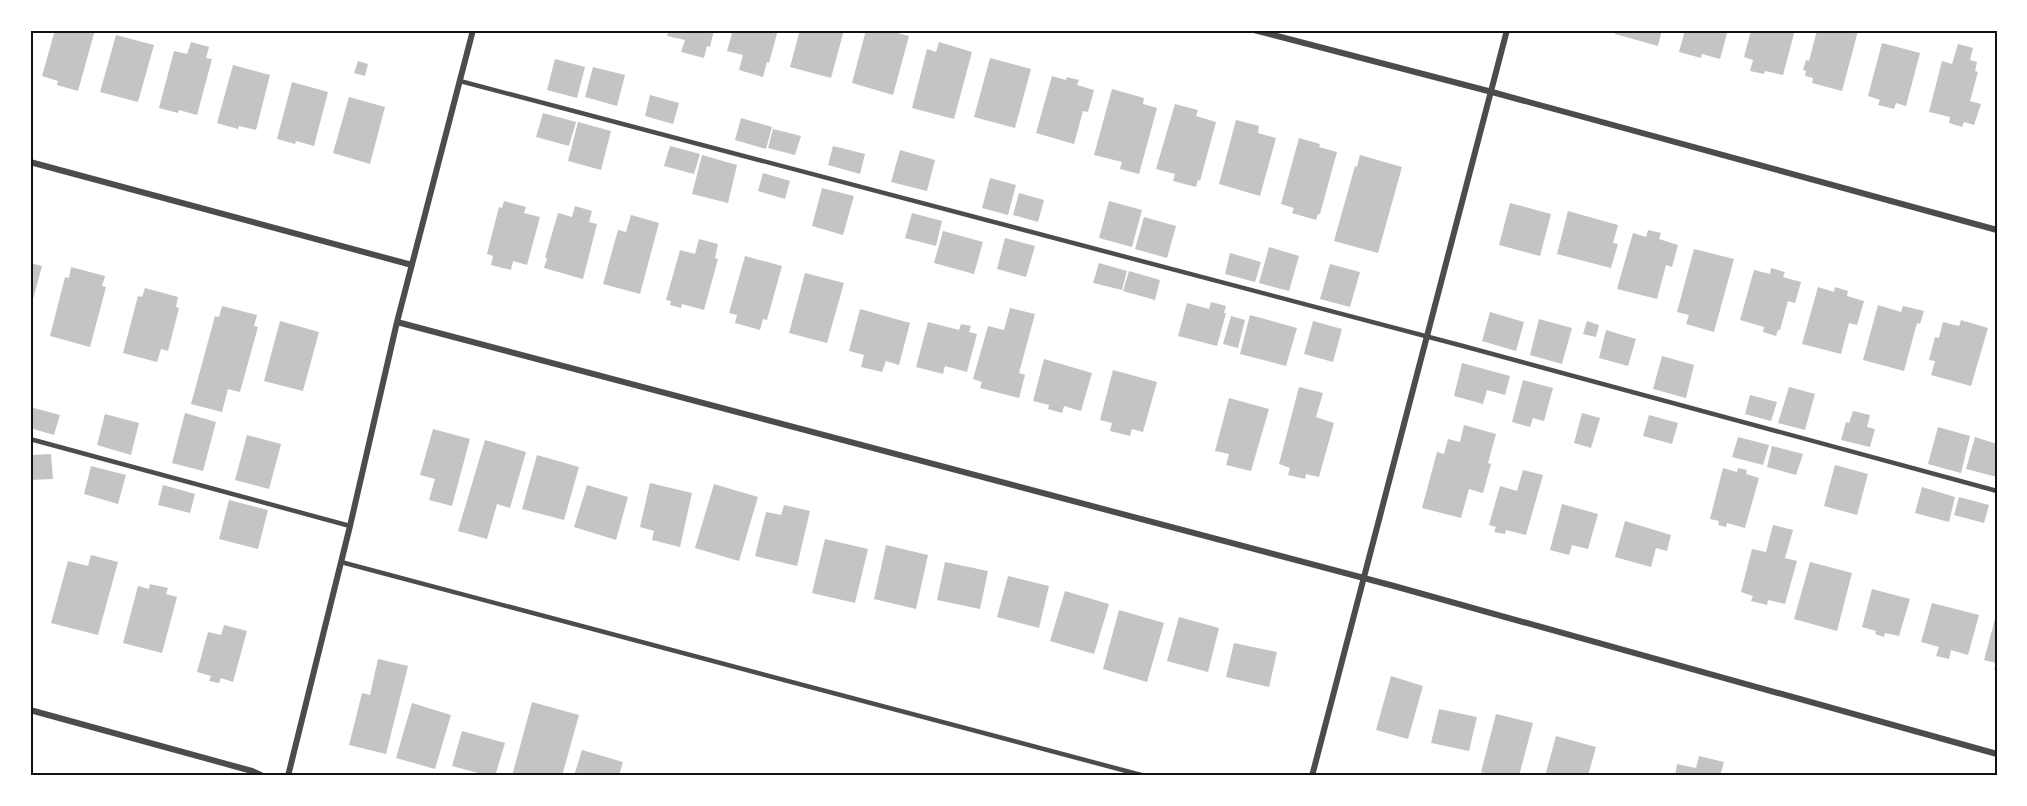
<svg xmlns="http://www.w3.org/2000/svg" width="2027" height="806" viewBox="0 0 2027 806" font-family="'PT Sans',sans-serif">
<rect width="100%" height="100%" fill="#fff"/>
<!-- building -->
<path fill="#c4c4c4" d="M55,30H95L78,91L57,85L58,81L42,76Z
M669,30H714L710,47L707,46L704,58L681,52L685,40L667,36Z
M733,30H778L769,63L767,62L763,77L739,70L743,55L727,51Z
M800,30H844L831,78L790,67Z
M866,30H886L909,36L893,95L852,83Z
M1616,30H1662L1658,46L1615,34Z
M1685,30H1728L1720,59L1702,54L1701,58L1679,52Z
M1751,30H1795L1783,75L1765,71L1764,74L1750,71L1753,60L1744,57Z
M1817,30L1858,31L1842,91L1812,83L1813,78L1805,76L1806,71L1803,70L1806,60L1809,61Z
M116,35L154,45L138,102L100,92Z
M191,42L209,47L206,58L212,59L197,115L179,110L178,113L159,108L174,51L187,54Z
M939,42L972,52L954,119L912,108L927,49L936,52Z
M1882,43L1920,53L1906,106L1896,103L1894,109L1878,105L1880,100L1868,96Z
M1958,44L1973,48L1970,60L1977,62L1975,71L1978,72L1970,101L1981,104L1974,125L1964,122L1962,127L1949,123L1950,117L1929,112L1942,61L1952,64Z
M990,58L1031,69L1015,128L974,117Z
M555,59L585,67L577,98L547,90Z
M358,61L368,64L365,76L354,73Z
M233,65L270,75L256,130L239,126L238,129L217,123Z
M593,67L625,75L617,106L585,97Z
M1052,76L1066,80L1067,77L1079,80L1077,85L1094,90L1088,112L1083,111L1074,144L1036,133Z
M292,82L328,92L314,146L296,141L295,144L277,139Z
M1112,89L1144,98L1143,104L1157,108L1139,174L1120,169L1122,162L1094,155Z
M650,95L679,103L673,124L645,116Z
M349,97L385,107L370,164L333,153Z
M1175,104L1198,110L1196,116L1216,122L1200,181L1198,180L1196,187L1173,181L1175,174L1156,169Z
M543,113L576,122L569,146L536,137Z
M741,118L772,127L766,149L735,140Z
M1236,120L1259,126L1258,133L1276,138L1260,196L1219,184Z
M578,122L611,131L601,170L568,161Z
M773,129L801,136L795,155L768,148Z
M1299,138L1320,144L1319,147L1337,152L1320,214H1318L1316,220L1292,213L1294,208L1281,204Z
M670,146L700,154L694,174L664,166Z
M833,146L865,154L860,174L828,165Z
M900,150L935,160L927,191L891,182Z
M702,155L737,165L728,203L692,194Z
M1360,155L1402,167L1378,253L1334,241L1355,166L1357,167Z
M763,173L790,181L785,199L758,191Z
M990,178L1016,185L1008,215L982,208Z
M822,188L854,196L843,235L812,226Z
M1019,193L1044,200L1038,222L1013,215Z
M504,201L526,207L524,213L540,217L527,265L513,261L511,270L491,265L493,256L487,254L499,207L502,208Z
M1109,201L1142,210L1132,247L1099,238Z
M1510,203L1551,214L1540,256L1499,245Z
M575,206L592,211L589,222L597,224L583,279L544,268L547,258H545L558,213L572,217Z
M1568,211L1618,225L1613,243L1618,244L1611,268L1557,254Z
M912,213L942,221L936,246L905,238Z
M631,215L659,223L640,294L603,284L618,230L626,232Z
M1144,217L1176,226L1167,258L1135,249Z
M1648,230L1661,233L1659,239L1678,245L1672,267L1666,265L1657,299L1617,289L1633,233L1646,237Z
M943,231L983,242L974,274L934,263Z
M1005,238L1035,246L1026,277L997,269Z
M699,239L718,244L715,258L718,259L704,310L682,304L681,308L670,305L671,301L666,300L680,250L695,254Z
M1269,247L1299,256L1289,291L1259,283Z
M1694,249L1734,259L1714,332L1686,324L1689,315L1677,312Z
M1230,253L1261,262L1255,282L1225,274Z
M745,256L782,266L767,320L763,319L760,330L735,323L737,315L729,313Z
M30,263L42,266L32,303L30,302Z
M1099,263L1127,271L1122,290L1093,283Z
M1330,264L1360,272L1350,307L1320,299Z
M71,267L105,276L102,286L106,287L90,347L50,336L65,277L69,278Z
M1771,268L1785,272L1783,277L1801,282L1795,303L1788,301L1780,330H1778L1776,336L1763,332L1764,327L1740,320L1754,270L1770,274Z
M1129,271L1160,280L1155,300L1123,291Z
M805,273L844,283L827,343L789,333Z
M1818,287L1834,292L1835,287L1848,291L1847,296L1864,301L1857,325L1849,323L1841,354L1802,344Z
M145,288L178,297L176,307L179,308L168,351L161,349L157,362L123,353L138,296L142,297Z
M1211,302L1226,306L1224,313H1226L1217,346L1178,336L1187,303L1209,309Z
M1878,305L1901,312L1903,306L1924,311L1920,324L1917,323L1904,371L1863,360Z
M222,306L257,315L254,326L258,327L240,392L228,389L222,412L191,404L215,316L219,317Z
M1010,308L1035,314L1019,373L1025,375L1019,398L980,388L982,382L973,379L988,326L1004,330Z
M860,309L910,323L899,365L886,361L882,372L861,367L864,355L849,351Z
M1490,312L1524,322L1516,351L1482,341Z
M1250,315L1297,328L1286,366L1240,354Z
M1231,316L1245,320L1238,348L1223,344Z
M1539,319L1572,328L1562,364L1530,355Z
M1961,320L1988,328L1971,386L1931,375L1935,361L1929,360L1935,337L1939,338L1943,322L1959,326Z
M280,321L319,332L303,391L264,381Z
M1313,321L1342,329L1333,362L1304,354Z
M1587,321L1599,325L1596,337L1583,334Z
M928,322L959,330L961,324L971,326L969,332L977,334L967,372L945,366L943,374L916,367Z
M1606,330L1636,339L1628,366L1599,358Z
M1662,356L1694,365L1686,398L1653,389Z
M1044,359L1092,373L1081,411L1064,406L1062,413L1048,409L1049,405L1033,401Z
M1462,363L1510,376L1505,395L1487,390L1483,404L1454,396Z
M1113,370L1157,382L1143,432L1132,429L1130,436L1110,431L1112,423L1100,420Z
M1523,380L1553,388L1544,421L1533,418L1530,427L1512,422Z
M1299,387L1323,393L1316,417L1334,423L1319,477L1306,474L1305,479L1288,475L1290,468L1279,464Z
M1789,387L1815,394L1805,430L1778,423Z
M1750,395L1777,402L1771,421L1745,414Z
M1229,398L1269,409L1251,471L1226,465L1229,454L1215,451Z
M30,407L60,415L54,435L30,428Z
M1853,411L1870,415L1867,427L1875,429L1870,447L1841,440L1846,422L1849,423Z
M185,413L216,422L203,471L172,463Z
M1582,413L1600,418L1591,448L1574,443Z
M105,414L139,423L131,455L97,445Z
M1649,415L1678,423L1672,444L1643,436Z
M1464,425L1496,434L1488,463L1491,464L1483,493L1469,489L1461,518L1422,508L1437,452L1444,454L1448,439L1460,442Z
M1938,427L1970,436L1961,473L1928,464Z
M433,429L470,439L452,506L429,500L435,479L420,475Z
M247,435L281,444L269,489L235,480Z
M1738,437L1769,445L1763,465L1732,457Z
M1975,437L1997,444V477L1966,469Z
M485,440L526,452L510,508L497,504L487,539L458,531Z
M1772,446L1803,454L1796,475L1767,467Z
M51,454L53,479L30,480V455Z
M537,455L579,467L564,520L522,509Z
M1835,465L1868,474L1857,515L1824,506Z
M91,466L126,475L118,504L84,494Z
M1723,468L1737,472L1738,468L1747,470L1746,474L1759,478L1745,528L1727,523L1726,527L1718,525L1719,521L1710,519Z
M1523,470L1543,475L1526,535L1506,530L1505,534L1494,532L1496,527L1489,525L1500,486L1517,491Z
M650,483L692,493L680,547L652,540L654,531L640,527Z
M714,484L758,497L739,561L695,548Z
M163,485L195,494L190,513L158,505Z
M587,485L628,497L616,540L574,527Z
M1922,487L1955,497L1949,522L1915,513Z
M1959,497L1989,505L1984,523L1954,515Z
M229,500L268,510L258,549L219,539Z
M1562,504L1598,514L1588,549L1572,545L1569,555L1550,550Z
M784,505L810,511L797,566L755,556L766,512L781,515Z
M1625,521L1671,535L1667,551L1656,548L1651,567L1615,557Z
M1773,525L1793,530L1785,558L1797,561L1785,604L1768,600L1767,605L1751,601L1753,596L1741,592L1752,549L1766,552Z
M825,539L868,549L855,603L812,593Z
M886,545L928,555L916,609L874,599Z
M91,555L118,562L98,635L51,623L68,561L88,566Z
M945,562L988,571L980,609L937,600Z
M1810,562L1852,573L1837,631L1794,619Z
M1008,576L1049,586L1039,628L997,617Z
M150,584L168,588L166,594L177,597L162,653L123,643L138,586L149,589Z
M1872,589L1910,599L1899,636L1885,633L1884,637L1875,634L1876,631L1862,627Z
M1065,591L1109,604L1094,654L1050,641Z
M1932,603L1979,615L1968,655L1951,650L1949,659L1936,656L1939,647L1921,642Z
M1119,610L1164,623L1147,682L1103,669Z
M1179,617L1219,628L1208,672L1167,661Z
M1995,619L1997,620V671L1994,670L1996,663L1984,660Z
M224,625L247,631L233,682L221,678L219,683L209,681L211,676L197,672L208,632L221,635Z
M1234,643L1277,652L1269,687L1226,677Z
M378,659L408,666L386,754L349,745L362,693L370,695Z
M1391,676L1423,686L1408,739L1376,730Z
M532,702L579,715L562,776H512Z
M412,703L451,715L435,769L396,758Z
M1439,709L1477,717L1469,751L1431,743Z
M1496,714L1533,723L1519,776H1497L1481,772Z
M462,731L505,743L495,776H489L452,766Z
M1556,736L1596,747L1588,776H1545Z
M582,750L623,762L619,776H574Z
M1699,756L1724,762L1720,776H1675L1677,764L1696,768Z"/>
<g fill="none" stroke-linecap="round" stroke-linejoin="round">
<!-- service -->
<path stroke="#4c4c4c" stroke-width="4.5" d="M460,81L1463,346L1997,491
M30,439L350,526
M341,562L1145,776"/>
<!-- minor -->
<path stroke="#4c4c4c" stroke-width="6" d="M1254,30L1492,92L1997,230
M30,162L412,265
M397,322L1394,586L1997,754
M30,710L252,771L263,776
M288,776L350,526L397,322L473,30
M1312,776L1507,30"/>
</g>
<!-- border -->
<rect width="2027" height="806" fill="none" stroke="#ffffff" stroke-width="63"/>
<rect x="32" y="32" width="1964" height="742" fill="none" stroke="#111" stroke-width="2"/>
</svg>
